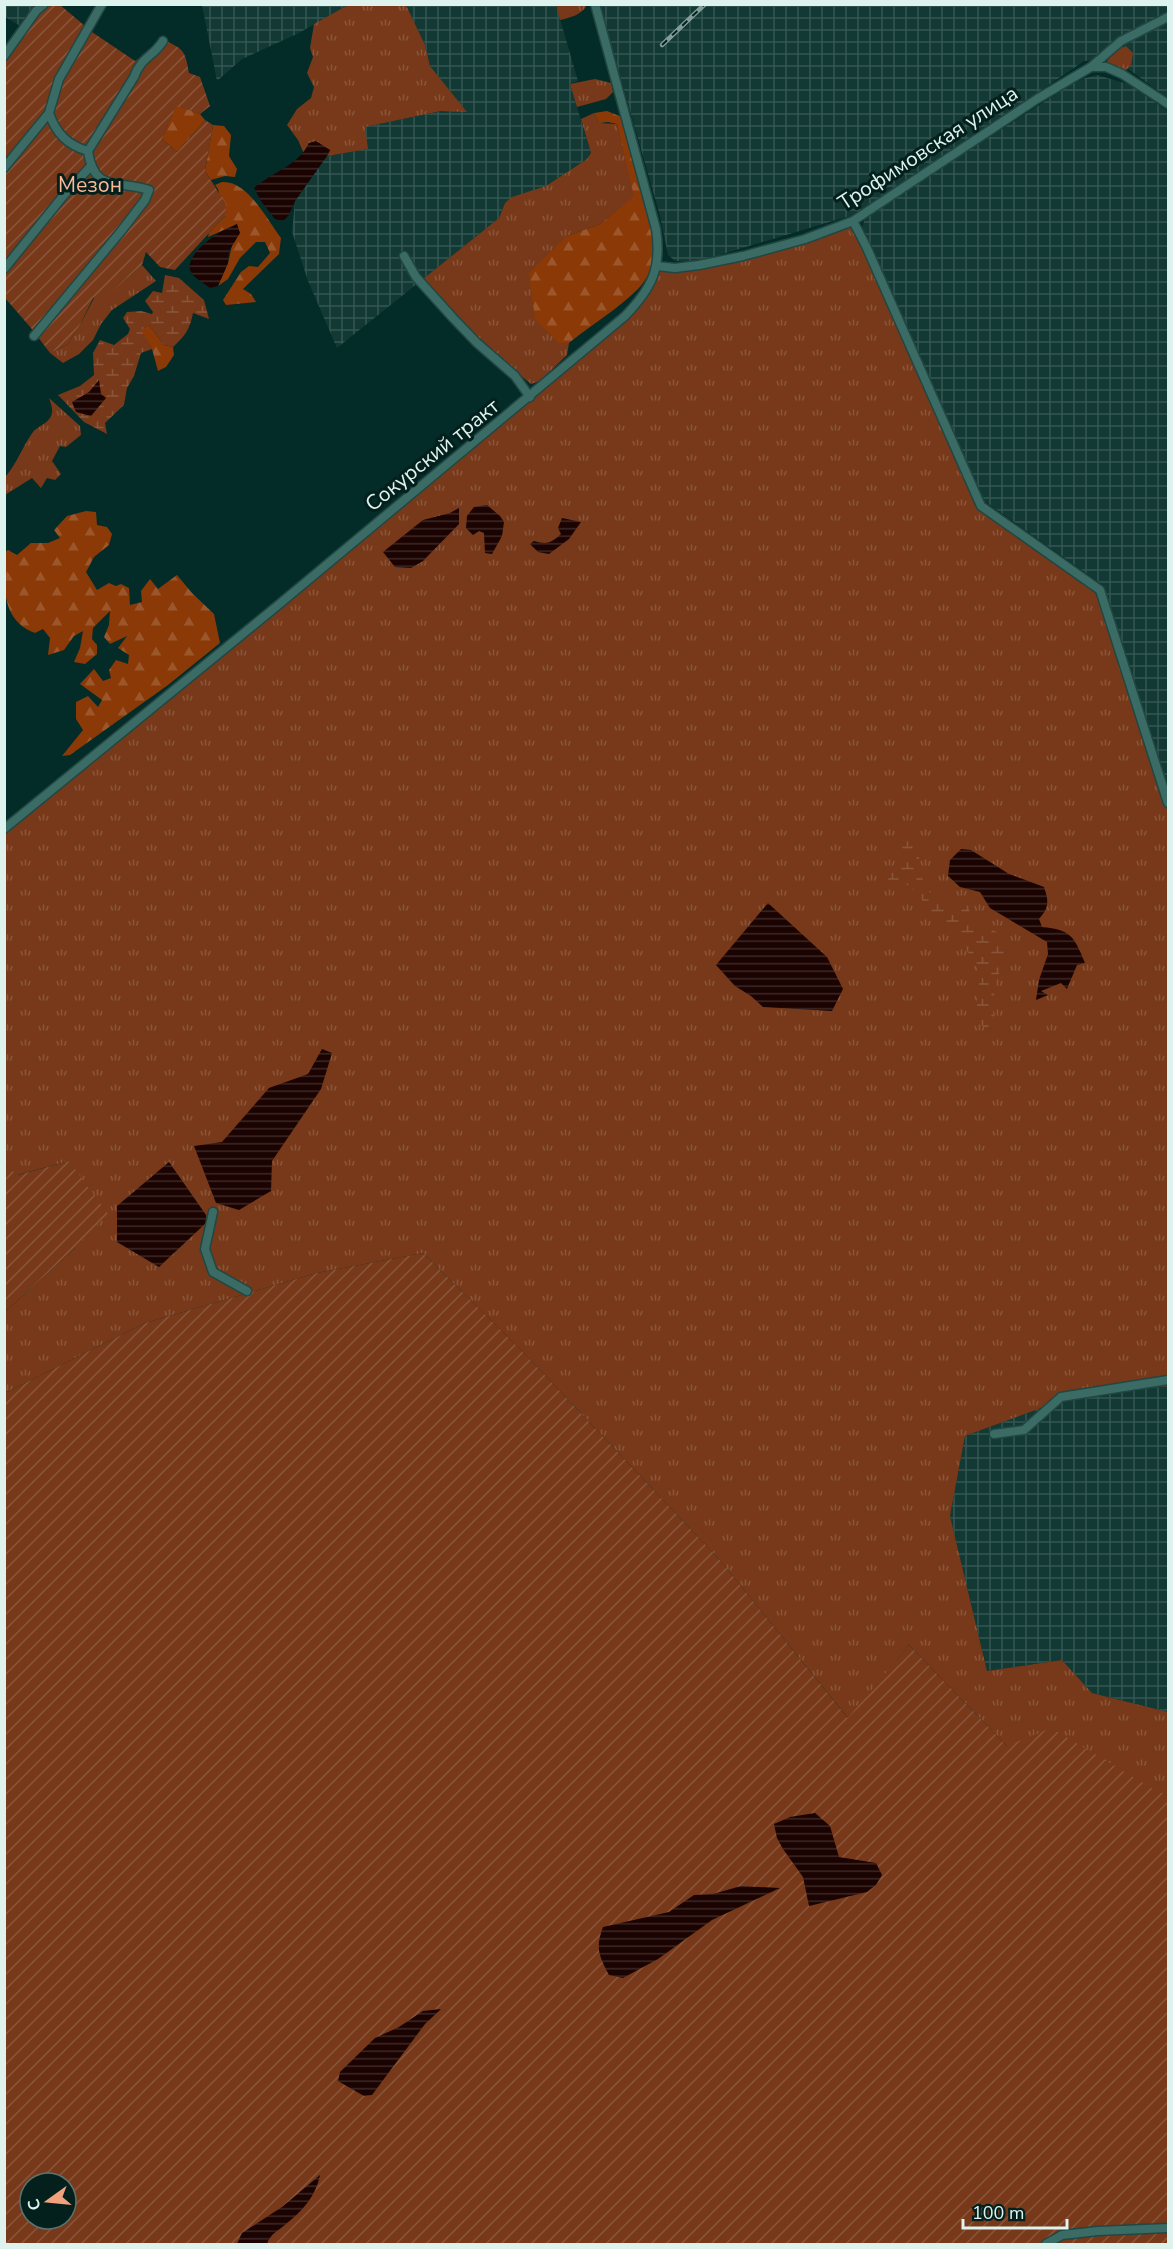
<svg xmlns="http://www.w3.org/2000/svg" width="1173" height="2249" viewBox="0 0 1173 2249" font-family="'Nunito Sans',sans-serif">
<defs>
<pattern id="industrial-grid" width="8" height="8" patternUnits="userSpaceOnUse" patternTransform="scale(1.5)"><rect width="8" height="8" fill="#123934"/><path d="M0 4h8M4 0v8" fill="none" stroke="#345652"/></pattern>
<pattern id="grass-tufts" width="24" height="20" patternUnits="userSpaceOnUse" patternTransform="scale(1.5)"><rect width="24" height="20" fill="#773919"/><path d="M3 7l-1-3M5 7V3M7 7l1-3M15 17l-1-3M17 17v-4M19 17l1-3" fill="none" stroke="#8a563b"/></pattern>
<pattern id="forest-firs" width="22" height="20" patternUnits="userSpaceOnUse" patternTransform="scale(1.5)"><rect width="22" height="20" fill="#8b3907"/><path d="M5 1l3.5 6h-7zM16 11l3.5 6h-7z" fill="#9b562b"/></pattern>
<pattern id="wetland-marsh" width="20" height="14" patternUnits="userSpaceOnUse" patternTransform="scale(1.5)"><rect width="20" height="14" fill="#773919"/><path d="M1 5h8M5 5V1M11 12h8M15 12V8" fill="none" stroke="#8a563b"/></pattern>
<pattern id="garden-furrows" width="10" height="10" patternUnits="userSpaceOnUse" patternTransform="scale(1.5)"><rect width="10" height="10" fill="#773919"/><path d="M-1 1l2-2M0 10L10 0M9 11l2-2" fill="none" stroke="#8a563b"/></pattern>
<pattern id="water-rules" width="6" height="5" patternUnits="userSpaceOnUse" patternTransform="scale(1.5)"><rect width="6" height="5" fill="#1a0300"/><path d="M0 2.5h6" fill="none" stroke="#3b2826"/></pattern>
</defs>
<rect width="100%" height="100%" fill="#032b27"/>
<!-- industrial -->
<path fill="url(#industrial-grid)" d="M5,5H36L22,27L5,17Z
M202,5H348L297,34L242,59L217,81Z
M406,5H556L578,81L570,84L591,153L587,159L546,186L505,203L499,218L337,348L308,281L292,232L295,201L327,156L367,149L365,127L441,111H466L430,66L425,45Z
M600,5H1168V98L1120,63L1109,59L1084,61L908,181L853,215L699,261H675L668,255L660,216Z
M1097,75L1128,84L1168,111V787L1103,585L983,500L862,229L865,217L1072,84L1085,78Z
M1168,1386V1712L1092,1693L1062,1660L987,1671L950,1516L965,1436L1071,1397Z"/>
<!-- grass -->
<path fill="url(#grass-tufts)" d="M348,5H406L425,45L430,66L467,112L441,111L365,127L368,149L327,156L330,150L309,143L304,154L298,140L287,125L297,109L311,98L314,87L307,73L313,57L310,48L314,24Z
M556,5V4L587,5C581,15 572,17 560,20Z
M1126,46L1133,53L1131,65L1125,71L1109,64L1107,61L1116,51Z
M595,79L611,83L613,92L606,99L577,107L570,84Z
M594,113L599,123L617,124L635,196L600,224L567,236L559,343H569L567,355L540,381L531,384L472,336L423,279L499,218L505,203L512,197L546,186L587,159L591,153L581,119Z
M853,221L981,506L1100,590L1168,803V1386L1071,1397L965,1436L950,1516L987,1671L1062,1660L1092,1693L1168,1712V1795L1007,1746L909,1645L849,1719L719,1559L522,1351L423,1253L317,1273L145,1323L5,1393V1312L75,1248L69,1161L17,1175L5,1165V829L625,316L657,266L699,265Z
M142,265L156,281L112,310L101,324L93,340L79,354L63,363L50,353L68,344L80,325L94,298L125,280Z
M49,398L80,426L81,435L66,447L60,446L52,461L61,474L55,480L47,478L41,488L32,478L5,495V477C17,464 22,447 33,432C39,425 51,423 52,412C53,408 50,402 49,398Z"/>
<!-- forest -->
<path fill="url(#forest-firs)" d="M176,105L200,114L205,120L177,152L162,139Z
M607,111L622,117C631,150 658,230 653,261C651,271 645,282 638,289C618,309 591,325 569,343H559L535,319L529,273L567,236L600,224L634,196L617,124L608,122L599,123L594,113Z
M213,125L224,126L231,135L229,156L237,169L235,177L225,176L211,180L205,171Z
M222,182C247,180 267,219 281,238L279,254L243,289L251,294L256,302L226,305L223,300L241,272L249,266L258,267L270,253L265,242H256L240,258L228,279L218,286L228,263L237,224L208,237L209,233L225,216L218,189L215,185Z
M149,325L164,345L173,347L174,355L166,367L158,371L152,349L140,330Z
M86,511L96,512L97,525L107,527L112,534L109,545L94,557L86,572L97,590L109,583L116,586L121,584L129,588L130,605L142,602L141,591L150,579L158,589L177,575L192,593L214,614L220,643L168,685L70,755L62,756L83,730L76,719V702L88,696L98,707L102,700L80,684L94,669L103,681L111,678L109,670L116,660L128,664L129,655L118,648L127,636L110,644L104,637L109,625L110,611L93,628L92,639L97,645V654L85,664L74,662L80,648L83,631L74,636L64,650L48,655L50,638L43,629L35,633C0,620 4,584 5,552L8,550L17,555L31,543H48L60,538L54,530L67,516Z"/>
<!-- wetland -->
<path fill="url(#wetland-marsh)" d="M165,275L179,278L204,300L209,319L193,313C190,329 185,336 173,347L164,345L149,325L141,330L152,349L141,353L134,376L127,388L124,405L105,423L107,434L84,422L58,395L80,386L94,375L93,353L100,340L114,345L128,334L130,329L123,318L127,312L141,311L152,314L153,312L145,301L153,291L162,293Z
M904,828L913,852L919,857C920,879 925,893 945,904L954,901L969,906L970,921L978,922L1002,935L996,938L1007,949L995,985L993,1011L996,1033L975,1022L979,986L977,968L956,931L928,914L920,895L908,885L895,889L887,881L902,854Z"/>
<!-- garden -->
<path fill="url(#garden-furrows)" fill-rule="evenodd" d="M59,4L92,32L135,61L154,49L162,39C183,49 185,49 189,73L200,77L210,106L200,114L176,106L162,139L177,152L205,120L213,125L205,171L226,204L225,216L175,270L160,267L146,252L142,265L125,280L107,296L93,298L80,325L68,344L50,353L31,328L5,298V44L8,46L46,5Z
M69,1161L108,1214L75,1248L5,1312V1165L18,1175Z
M423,1253L522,1351L719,1559L848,1718L909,1645L1007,1746L1051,1728L1155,1790L1168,1795V2244H5V1393L145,1323L317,1273ZM30,2183H66V2219H30Z"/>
<!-- water -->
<path fill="url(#water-rules)" d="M316,141L330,150L327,156L295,201L289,215L283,221L275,219L261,201L254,188C272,172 298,166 309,143Z
M237,224L240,233L229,251L228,263L218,286L210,288C204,283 195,279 191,272C184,259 206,241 216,235C222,230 230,228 237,224Z
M99,380L101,394L106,398L91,416L76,412L72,402L89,392Z
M487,505L500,516L504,522L502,536L492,554L485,553L484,533L479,531L473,535L466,528L467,516L474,507Z
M459,508V524L423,561L411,568L395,567L383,552L423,520L450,513Z
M562,518L581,522L569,539L549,554L538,552L530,544L534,541C547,545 551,543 561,534L558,528Z
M961,849L971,850L1009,874L1044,887C1049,901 1049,908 1039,919L1042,927C1071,930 1074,936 1085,963L1077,965L1067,989L1061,983L1041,991L1048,995L1036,1000L1039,980L1048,954L1047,942L990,908L980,892L960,887L948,876L950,860Z
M768,903L827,957L843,989L832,1011L763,1007L751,996L735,986L716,965Z
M322,1049L332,1053L321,1089L272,1161L271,1191L239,1210L216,1203L194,1146L222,1142L269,1088L308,1074Z
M169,1162L206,1215V1223L159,1267L117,1242V1206Z
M815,1813L830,1826L839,1857L876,1863L882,1875L876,1885L867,1892L809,1906L803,1877L783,1849L777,1838L774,1824L790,1817Z
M741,1886L780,1888L712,1920L658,1959L623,1978L609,1975C599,1956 595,1948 603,1927L669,1912L694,1895L713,1894Z
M441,2009L425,2024L372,2095L364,2096L338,2081L340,2072L375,2038L399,2027L423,2011Z
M320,2175C316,2196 303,2210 286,2224C278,2231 270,2234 267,2244H237L242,2233L282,2207Z"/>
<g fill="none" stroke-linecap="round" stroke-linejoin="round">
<defs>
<path id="minor" d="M4,56L36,11L44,4
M1091,67L1121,41L1168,17
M88,151L134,77C142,56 152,58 163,41
M4,168L49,113L59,79L102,4
M853,221L866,246L981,506L1100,590L1168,803
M404,256L416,277L453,318L476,342L515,376L530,397
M657,266L675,268L699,265L743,256L805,239L853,221L1037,99L1091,67H1106L1122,74L1168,104
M4,269L64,195L90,167
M34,336L122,230L145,200L149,190C118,180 94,193 88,151C67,145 56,133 49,113
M4,829L277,606L625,316C652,288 662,268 656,229L595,4
M213,1212L205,1249L213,1272L247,1291
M994,1434L1024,1430L1061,1397L1168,1380
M1046,2244L1062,2235L1098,2231L1168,2228"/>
</defs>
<!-- minor casing -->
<use href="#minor" stroke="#224743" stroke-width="11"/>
<!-- minor -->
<use href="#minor" stroke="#3a6c65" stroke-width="8"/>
<defs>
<path id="rail" d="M662,45L705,4"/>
</defs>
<!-- rail casing -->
<use href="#rail" stroke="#809d99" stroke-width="4.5"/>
<!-- rail -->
<use href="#rail" stroke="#03201d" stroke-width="2" stroke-dasharray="7" stroke-linecap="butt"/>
</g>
<g text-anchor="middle" stroke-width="6" stroke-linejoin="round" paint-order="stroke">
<!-- street labels -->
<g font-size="21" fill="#def2ee" stroke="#03201d">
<text transform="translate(928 148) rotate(-33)" y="7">Трофимовская улица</text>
<text transform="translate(432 455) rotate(-39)" y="7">Сокурский тракт</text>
</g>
<!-- park labels -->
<g font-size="21" fill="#fdb898" stroke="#03201d">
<text x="90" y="192">Мезон</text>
</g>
</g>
<!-- border -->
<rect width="1173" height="2249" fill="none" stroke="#def2ee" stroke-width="12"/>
<!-- north arrow -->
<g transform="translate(48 2201) rotate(255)"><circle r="28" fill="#03201d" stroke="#5b7471" stroke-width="1.5"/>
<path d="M0-4.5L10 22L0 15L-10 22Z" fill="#f1a17c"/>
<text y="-9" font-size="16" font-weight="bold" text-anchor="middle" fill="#def2ee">С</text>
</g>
<!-- scale -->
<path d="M963 2219v9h104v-9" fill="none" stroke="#def2ee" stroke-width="3"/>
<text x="972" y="2219" font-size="18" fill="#def2ee" stroke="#03201d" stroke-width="4.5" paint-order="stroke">100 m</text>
</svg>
